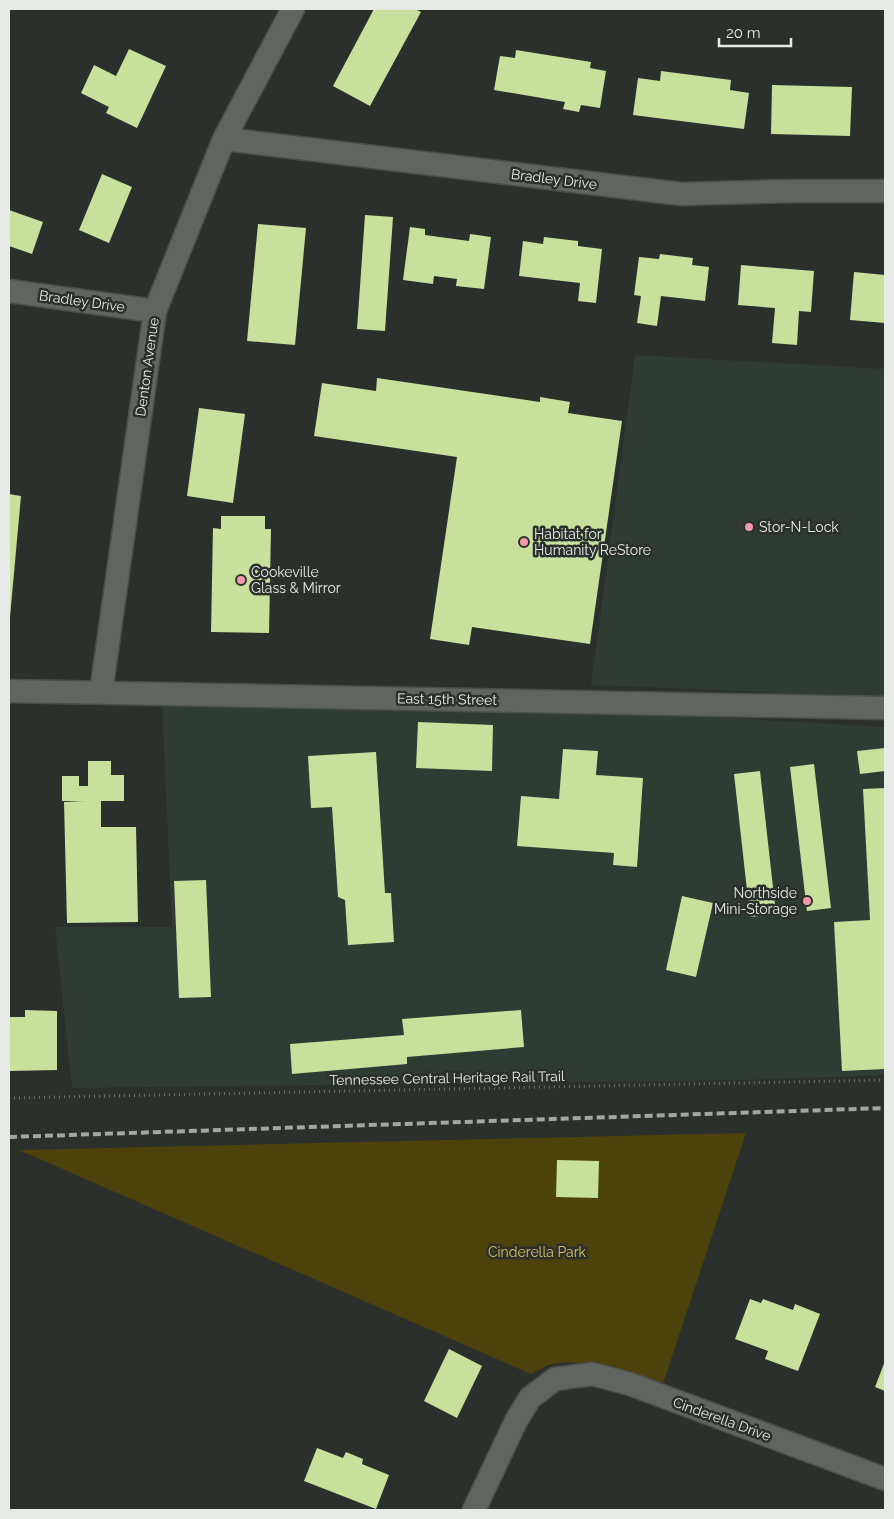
<svg xmlns="http://www.w3.org/2000/svg" width="894" height="1519" viewBox="0 0 894 1519" font-family="Raleway,sans-serif">
<rect width="100%" height="100%" fill="#2b302c"/>
<!-- built -->
<path fill="#303b33" d="M635,355L885,369V697L591,685Z
M162,702L712,717L885,727V1075L744,1080L72,1088L55,927H172Z"/>
<!-- green -->
<path fill="#4d410c" d="M746,1133L662,1387C626,1374 588,1356 549,1365C543,1367 537,1371 531,1374L19,1150Z"/>
<!-- building -->
<path fill="#c7e09c" d="M374,9H415L421,12L370,106L333,86Z
M129,49L166,66L137,128L106,113L109,107L81,93L94,65L116,76Z
M516,50L591,62L590,68L606,71L600,108L581,105L579,112L563,109L565,102L494,90L500,56L515,58Z
M661,71L731,80L730,90L749,93L744,129L633,115L638,78L660,81Z
M772,85L852,87L850,136L771,134Z
M102,174L132,187L109,243L79,230Z
M9,210L43,222L32,254L9,246Z
M365,215L393,217L385,331L357,329Z
M258,224L306,228L295,345L247,341Z
M410,227L425,229V235L469,241L470,234L491,237L484,289L456,286L457,279L434,276L433,284L403,280Z
M544,237L578,241V246L602,249L596,303L578,301L580,283L519,276L523,241L543,244Z
M660,254L693,258L692,265L709,267L705,301L661,296L657,326L637,323L641,296L634,295L639,257L659,259Z
M741,265L814,271L811,312L799,311L797,345L772,343L775,308L738,305Z
M854,272L885,275V323L850,320Z
M377,378L540,402V397L570,402L568,413L622,421L590,644L472,627L469,645L430,639L457,457L314,436L322,383L376,391Z
M199,408L245,414L233,503L187,496Z
M9,494L21,496L10,617H9Z
M221,516H265V529H271L269,633L211,632L213,528L221,529Z
M418,722L493,725L492,771L416,768Z
M885,748V771L860,774L857,751Z
M563,749L598,751L596,775L643,778L637,867L613,865L614,853L517,846L521,796L559,799Z
M376,752L385,893H391L394,942L348,945L345,900L338,897L332,807L311,808L308,756Z
M88,761H111V775H124V801H101V827H136L138,922L67,923L64,802L84,801H62V776H79V786H88Z
M814,764L831,908L807,911L790,767Z
M760,771L776,914L750,917L734,774Z
M885,788V1069L842,1071L834,922L870,920L863,789Z
M206,880L211,997L179,998L174,881Z
M682,896L713,903L696,977L666,970Z
M25,1010L57,1011V1070L9,1071V1017H25Z
M521,1010L524,1047L407,1057V1064L292,1074L290,1044L404,1035L402,1019Z
M557,1160L599,1161L598,1198L556,1197Z
M750,1299L761,1303L763,1299L793,1310L795,1304L820,1314L798,1371L765,1359L768,1351L735,1339Z
M449,1349L482,1366L457,1418L424,1401Z
M885,1361V1391L875,1387Z
M317,1448L343,1458L346,1452L363,1459L362,1464L389,1475L376,1509L304,1481Z"/>
<g fill="none" stroke-linecap="round" stroke-linejoin="round">
<defs>
<path id="minor" d="M224,139L681,194L792,191H885
M9,291L155,311
M9,691L885,708
M101,692L155,311L224,139L293,9
M474,1510L516,1421L530,1398L555,1379L592,1374L630,1384L885,1479"/>
</defs>
<!-- minor casing -->
<use href="#minor" stroke="#4a4f4b" stroke-width="25"/>
<!-- path -->
<path stroke="#6e726e" stroke-width="3" stroke-dasharray="1 4" stroke-linecap="butt" d="M9,1098L885,1080"/>
<!-- minor -->
<use href="#minor" stroke="#606561" stroke-width="22"/>
<!-- rail -->
<path stroke="#a3a6a3" stroke-width="4" stroke-dasharray="8 4" stroke-linecap="butt" d="M9,1137L885,1108"/>
</g>
<!-- markers -->
<g fill="#f39aaa" stroke="#2b302c" stroke-width="2">
<circle cx="749" cy="527" r="5"/>
<circle cx="524" cy="542" r="5"/>
<circle cx="241" cy="580" r="5"/>
<circle cx="807" cy="901" r="5"/>
</g>
<g text-anchor="middle" stroke-width="5" stroke-linejoin="round" paint-order="stroke">
<!-- street labels -->
<g font-size="14" fill="#e7eae7" stroke="#2b302c">
<text transform="translate(554 179) rotate(7)" y="5">Bradley Drive</text>
<text transform="translate(82 301) rotate(8)" y="5">Bradley Drive</text>
<text transform="translate(147 367) rotate(-82)" y="5">Denton Avenue</text>
<text transform="translate(447 699) rotate(1)" y="5">East 15th Street</text>
<text transform="translate(447 1078) rotate(-1)" y="5">Tennessee Central Heritage Rail Trail</text>
<text transform="translate(722 1419) rotate(20)" y="5">Cinderella Drive</text>
</g>
<!-- poi labels -->
<g font-size="14" fill="#e7eae7" stroke="#2b302c" text-anchor="start">
<text x="759" y="532">Stor-N-Lock</text>
<text x="534" y="539">Habitat for<tspan x="534" dy="16">Humanity ReStore</tspan></text>
<text x="251" y="577">Cookeville<tspan x="251" dy="16">Glass &amp; Mirror</tspan></text>
<text x="797" y="898" text-anchor="end">Northside<tspan x="797" dy="16">Mini-Storage</tspan></text>
</g>
<!-- park labels -->
<g font-size="14" fill="#dac15d" stroke="#2b302c">
<text x="537" y="1257">Cinderella Park</text>
</g>
</g>
<!-- border -->
<rect width="894" height="1519" fill="none" stroke="#e7eae7" stroke-width="20"/>
<!-- scale -->
<path d="M719 38v8h72v-8" fill="none" stroke="#e7eae7" stroke-width="2.5"/>
<text x="726" y="38" font-size="15" fill="#e7eae7" stroke="#2b302c" stroke-width="4" paint-order="stroke">20 m</text>
</svg>
